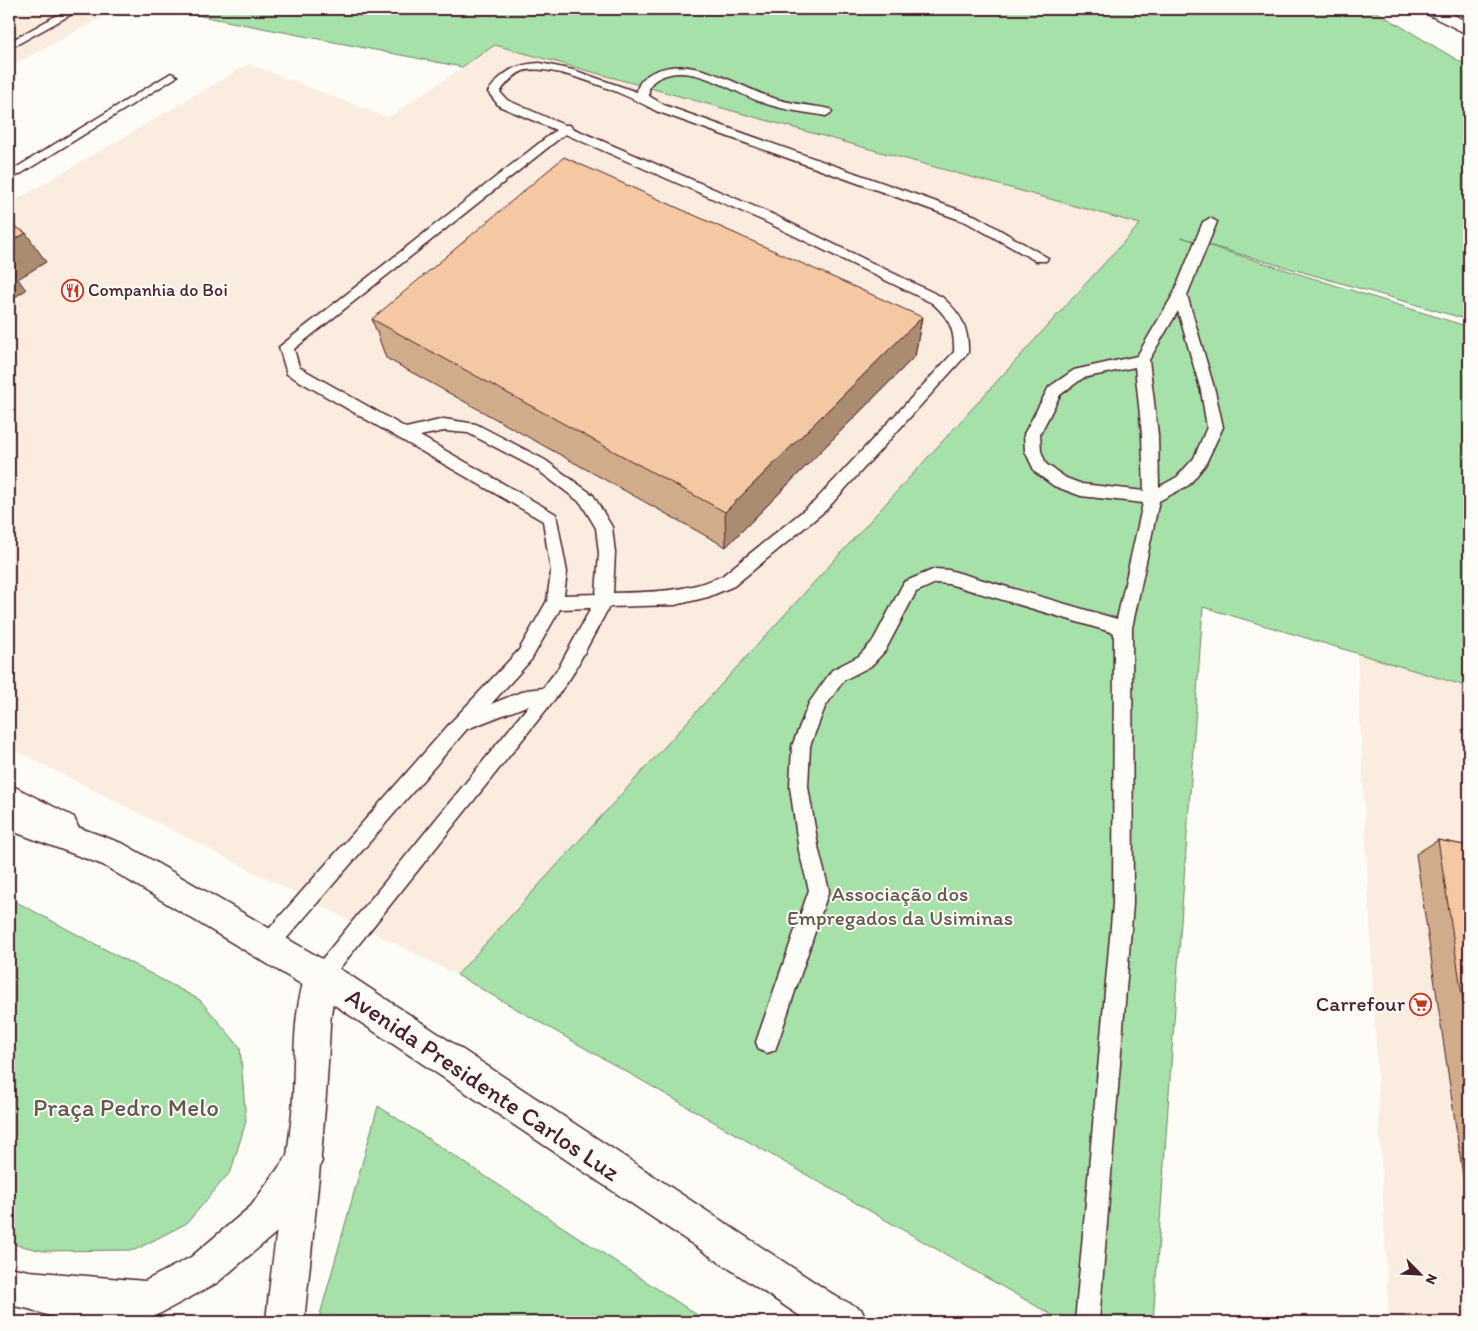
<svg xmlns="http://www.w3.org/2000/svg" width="1478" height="1331" viewBox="0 0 1478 1331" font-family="Itim,sans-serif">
<rect width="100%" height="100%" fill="#fdfcf7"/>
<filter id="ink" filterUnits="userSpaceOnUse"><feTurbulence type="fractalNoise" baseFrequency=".02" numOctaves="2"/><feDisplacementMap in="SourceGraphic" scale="10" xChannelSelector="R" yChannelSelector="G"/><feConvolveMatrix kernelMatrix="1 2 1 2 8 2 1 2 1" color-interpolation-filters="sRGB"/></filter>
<g filter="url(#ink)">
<!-- built -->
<path fill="#faecde" d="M9,9H117L9,67Z
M495,45L1140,224L457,975L9,747V204L249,64L388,118Z
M1357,652L1469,687V1322H1389Z"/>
<!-- green -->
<path fill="#a5e1a8" stroke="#78806a" d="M165,9H1372L1469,67V320L1181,237L1469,327V687L1203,607L1153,1322H1064L457,975L1140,224L495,45L462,67Z
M9,898L200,1000L240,1047L246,1121L231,1171L187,1223L135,1250L43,1251L9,1243Z
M378,1106L708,1322H318Z"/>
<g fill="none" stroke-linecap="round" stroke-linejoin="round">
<defs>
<path id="lane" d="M68,9H81L9,49V42Z
M540,63L573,70L637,92C638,82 645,76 653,72C692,54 733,84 770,97C789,104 810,105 830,109L832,112L826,116C804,112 782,110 761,102C732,92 691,61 659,78C651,82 648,87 649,96L664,105L976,216L1048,258L1046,261H1036L966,222L656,111C631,96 551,62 523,71C513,75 506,84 500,92L507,100L564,125H570L572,128L774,215L942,297C961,314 969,327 968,353L826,510L734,586L708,597L675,605L609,607L571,677L554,700L327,984L320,987L313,984L310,977L313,970L529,705L467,729L274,953L267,956L260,953L257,946L260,939L453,720L519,650L547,601L551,572L543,521L287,374L279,347L556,130L499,106L488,92C502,72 515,64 540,63ZM565,134L764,221L932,303C949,318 955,329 954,352L814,502L722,576C686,592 651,592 613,593L615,553L612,527L593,495L545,460L476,424L444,419L406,428L299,367L294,349ZM444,431L468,433L535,468L581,503L596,528L599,553L596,594L564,595L567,572L556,514L420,436ZM591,608L559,667L543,688L526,690L491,704L531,660L560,609Z
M171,73L177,76L175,78L9,181V172Z
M1210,218L1217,222L1187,295L1215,391L1223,427L1205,465L1189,485L1159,501L1132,628L1133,904L1099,1322H1075L1113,904L1114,633L949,584L936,583L916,592L885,651L871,666L844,680L825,707L810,746L808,787L819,851L829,890L778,1042L775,1050L767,1053L759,1050L756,1042L809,890L799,851L790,787L792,746L809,703L832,670L859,656L873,641L904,582L935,569L949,570L1117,619L1143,503L1081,496L1054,486L1035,472L1025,451L1024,434L1049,387L1074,370L1137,356L1173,295L1203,222ZM1178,311L1201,391L1207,427L1194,458L1177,477L1159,487L1158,435L1149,360ZM1135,367L1142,435L1144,491L1082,484L1066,478L1046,464L1041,451L1040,434L1060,395L1083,378Z"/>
<path id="street" d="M320,961L331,966C339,985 331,1005 330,1025C326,1125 314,1223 304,1322H266C272,1252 285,1183 292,1113C296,1066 290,1011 309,966Z"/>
<path id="secondary" d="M1422,9H1443L1469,23V35L1425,13Z
M9,784L74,817L78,827L74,837L63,841L9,813Z"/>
<path id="primary" d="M9,802L124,844L348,974L837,1297L861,1309L867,1322H809L324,998L103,865L9,830Z
M304,1143L316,1149L322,1161L316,1173L277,1232L217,1283L161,1313L148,1319L136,1318L138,1322H67L29,1309L9,1305V1267L29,1271L145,1281L191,1257L251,1206L292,1149Z"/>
</defs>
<!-- lane casing -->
<use href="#lane" stroke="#4a1f2b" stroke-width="3"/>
<!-- street casing -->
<use href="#street" stroke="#4a1f2b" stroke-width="3"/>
<!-- secondary casing -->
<use href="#secondary" stroke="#4a1f2b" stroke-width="3"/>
<!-- primary casing -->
<use href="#primary" stroke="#4a1f2b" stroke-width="3"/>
<!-- lane -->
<use href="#lane" fill="#fdfcf7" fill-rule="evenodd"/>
<!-- street -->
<use href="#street" fill="#fdfcf7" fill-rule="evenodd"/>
<!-- secondary -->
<use href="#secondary" fill="#fdfcf7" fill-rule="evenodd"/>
<!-- primary -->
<use href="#primary" fill="#fdfcf7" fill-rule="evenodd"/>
</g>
<!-- wall -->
<path fill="#d1ac8b" stroke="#4a1f2b" d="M922,317L915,356L726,547L386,358L372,319Z
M1438,840L1469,846V1217L1416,854Z"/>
<!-- shaded-wall -->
<path fill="#aa8c71" stroke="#4a1f2b" d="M26,233L46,262L18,279L26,290L9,301V243Z
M922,317L915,356L726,547L725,512Z"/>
<!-- building -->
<path fill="#f3c8a2" stroke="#4a1f2b" d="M564,157L922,317L725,512L372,319Z
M9,223L26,233L9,243Z
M1438,840L1469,846V1040Z"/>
</g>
<!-- icons -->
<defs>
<symbol id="restaurant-ring" viewBox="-11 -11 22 22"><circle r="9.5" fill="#fdfcf7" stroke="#c8321e" stroke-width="1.5"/><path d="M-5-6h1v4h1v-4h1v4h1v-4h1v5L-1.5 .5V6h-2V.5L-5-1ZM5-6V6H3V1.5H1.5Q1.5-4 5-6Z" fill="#c8321e"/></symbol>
<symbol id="supermarket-ring" viewBox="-11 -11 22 22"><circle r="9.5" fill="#fdfcf7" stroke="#c8321e" stroke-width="1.5"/><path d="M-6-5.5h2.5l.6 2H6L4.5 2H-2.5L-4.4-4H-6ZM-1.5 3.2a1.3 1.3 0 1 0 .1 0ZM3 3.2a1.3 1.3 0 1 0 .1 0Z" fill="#c8321e"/></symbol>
</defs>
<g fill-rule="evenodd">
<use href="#restaurant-ring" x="60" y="278" width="25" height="25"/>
<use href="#supermarket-ring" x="1408" y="992" width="25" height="25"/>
</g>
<g text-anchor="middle" stroke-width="4" stroke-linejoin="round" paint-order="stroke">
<!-- far-poi labels -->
<g font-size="18" fill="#4a1f2b" stroke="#fdfcf7" text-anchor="start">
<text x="88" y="296">Companhia do Boi</text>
</g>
<!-- park labels -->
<g font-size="21" fill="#655950" stroke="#fdfcf7">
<text x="900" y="901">Associação dos<tspan x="900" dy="24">Empregados da Usiminas</tspan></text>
</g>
<!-- poi labels -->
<g font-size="21" fill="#4a1f2b" stroke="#fdfcf7" text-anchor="end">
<text x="1405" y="1011">Carrefour</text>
</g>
<!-- near-street labels -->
<g font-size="25" fill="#4a1f2b" stroke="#fdfcf7">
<text transform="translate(483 1084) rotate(34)" y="9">Avenida Presidente Carlos Luz</text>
</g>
<!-- near-park labels -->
<g font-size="25" fill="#655950" stroke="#fdfcf7">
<text x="126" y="1116">Praça Pedro Melo</text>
</g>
</g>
<!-- margin -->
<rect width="1478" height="1331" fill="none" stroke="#fdfcf7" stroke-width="30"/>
<rect x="15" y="15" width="1448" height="1301" fill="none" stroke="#4a1f2b" stroke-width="2" filter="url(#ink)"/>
<!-- north arrow -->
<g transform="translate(1420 1274) rotate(114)" stroke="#fdfcf7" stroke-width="4" paint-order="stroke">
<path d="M0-4L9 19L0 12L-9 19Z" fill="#4a1f2b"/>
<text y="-8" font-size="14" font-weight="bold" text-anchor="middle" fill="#4a1f2b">N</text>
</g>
</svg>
